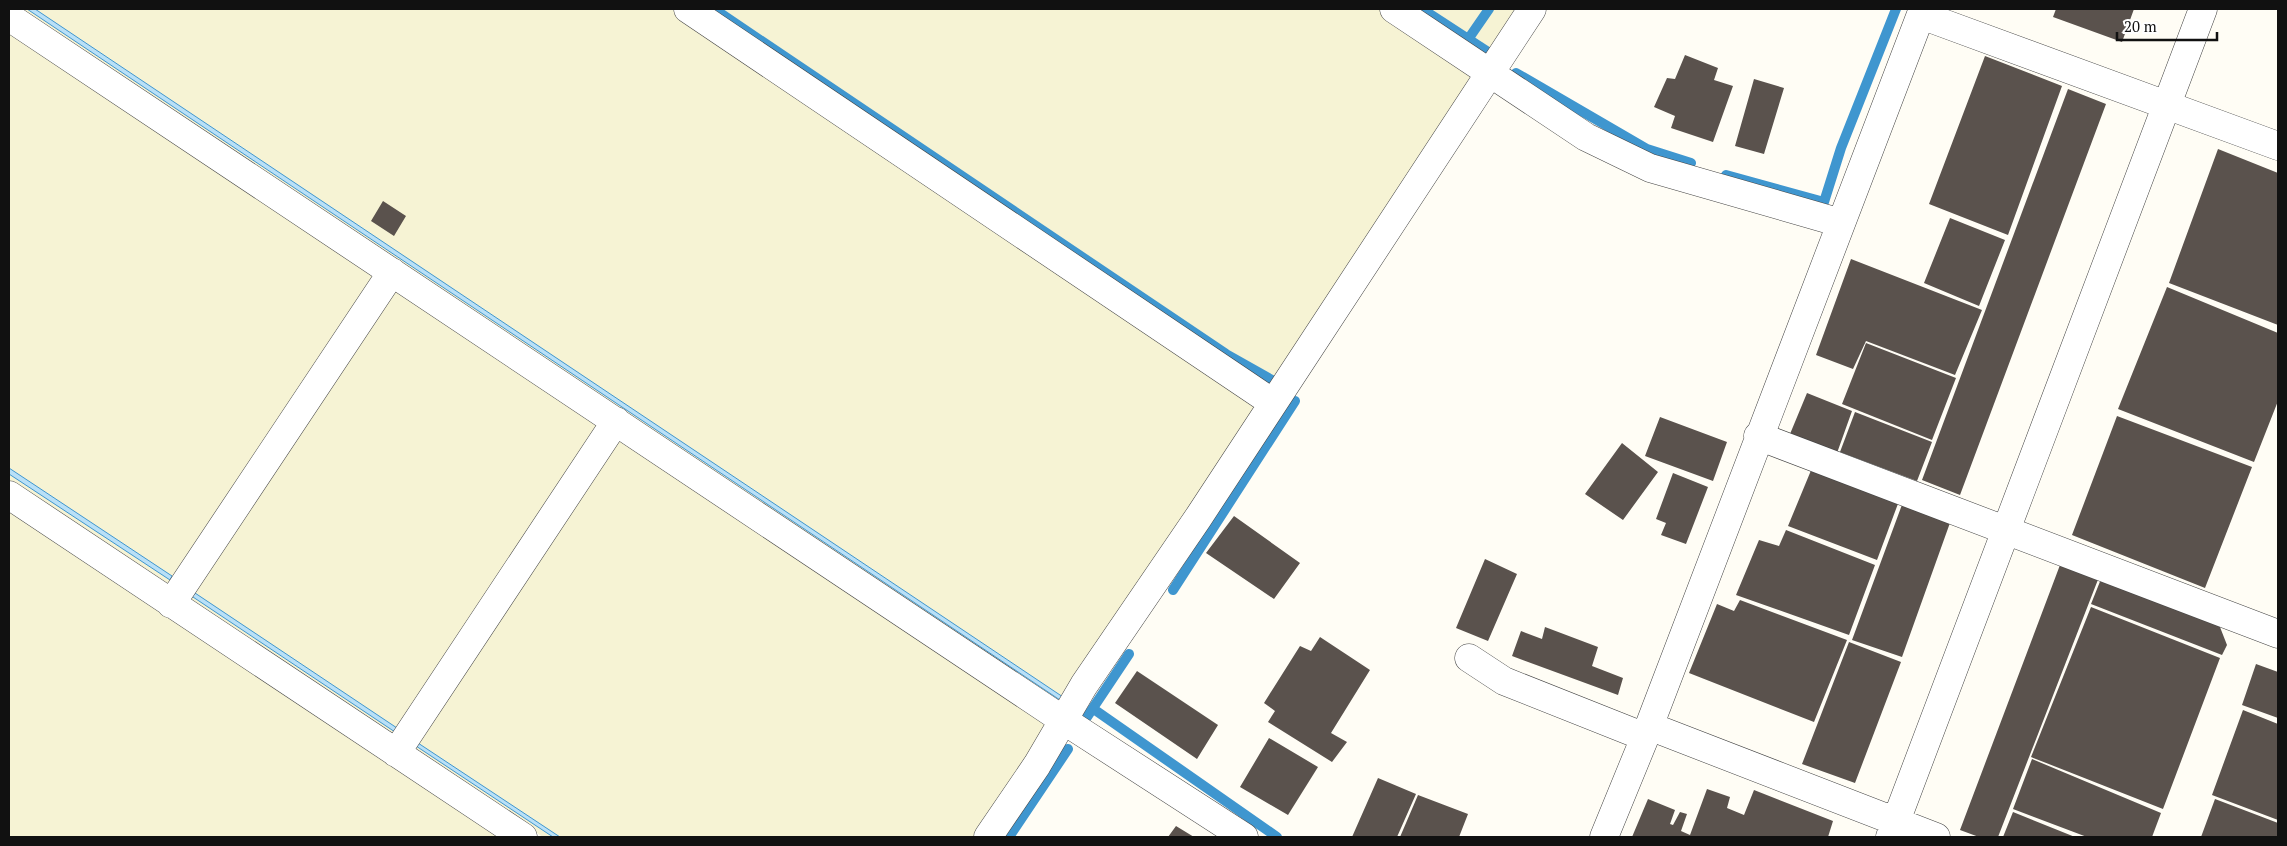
<svg xmlns="http://www.w3.org/2000/svg" width="2287" height="846" viewBox="0 0 2287 846" font-family="'PT Serif',serif">
<rect width="100%" height="100%" fill="#fffdf5"/>
<!-- farmland -->
<path fill="#f6f3d4" d="M19,9H671L1262,405L1065,705Z
M698,9H1387L1477,70L1274,389Z
M1407,9H1525L1485,56Z
M9,27L380,279L174,589L9,480Z
M395,288L604,431L398,742L184,598Z
M616,436L1043,720L1045,732L975,837H543L406,747Z
M9,509L505,837H9Z"/>
<!-- water -->
<path fill="#b9e0f7" stroke="#3f96cf" d="M27,9H35L1063,697L1060,700Z
M9,468L172,576L170,580L9,474Z
M192,591L400,730L398,734L190,595Z
M418,743L560,837H553L416,746Z"/>
<g fill="none" stroke-linecap="round" stroke-linejoin="round">
<!-- stream -->
<path stroke="#3f96cf" stroke-width="10" d="M714,9L1226,354L1272,380
M1422,9L1488,52
M1469,38L1489,9
M1516,73L1647,149L1691,163
M1726,175L1824,202L1841,148L1896,9
M1173,590L1295,401
M1095,710L1277,837
M1087,717L1129,654
M1009,837L1068,749"/>
</g>
<!-- building -->
<path fill="#5a524d" d="M2056,9H2134L2122,42L2053,17Z
M1685,55L1718,68L1714,80L1733,86L1713,142L1671,128L1675,116L1654,107L1667,78L1675,79Z
M1985,56L2062,86L2008,235L1929,204Z
M1754,79L1784,88L1764,154L1735,146Z
M2068,89L2106,104L1960,495L1922,480Z
M2218,149L2278,173V325L2169,283Z
M383,201L406,216L394,236L371,221Z
M1950,218L2005,240L1979,306L1924,283Z
M1851,259L1982,310L1955,375L1866,341L1853,369L1816,355Z
M2167,287L2278,333V401L2254,462L2118,409Z
M1866,343L1956,378L1932,440L1842,404Z
M1807,393L1852,411L1837,453L1790,434Z
M1855,412L1932,442L1917,481L1840,452Z
M2117,416L2252,467L2205,588L2072,535Z
M1660,417L1727,442L1713,481L1645,456Z
M1622,443L1658,472L1623,520L1585,494Z
M1812,468L1899,501L1877,560L1788,526Z
M1673,473L1708,487L1686,544L1661,535L1666,523L1656,519Z
M1903,502L1951,520L1902,657L1852,640Z
M1234,516L1300,563L1274,599L1206,553Z
M1786,530L1875,565L1849,635L1736,595L1759,540L1779,546Z
M1485,559L1517,574L1488,641L1456,628Z
M2060,565L2099,577L1998,837H1979L1960,830Z
M2101,579L2218,622L2227,645L2222,655L2091,604Z
M1740,600L1847,640L1814,722L1689,673L1717,604L1734,611Z
M2091,607L2220,658L2163,809L2031,757Z
M1545,627L1598,647L1592,666L1623,678L1618,695L1512,656L1521,631L1542,639Z
M1320,637L1370,670L1331,733L1347,742L1332,762L1268,722L1275,711L1264,703L1300,646L1311,651Z
M1849,642L1901,662L1855,783L1802,764Z
M2256,664L2278,672V718L2242,705Z
M1137,671L1218,725L1197,759L1115,703Z
M2243,710L2278,724V820L2212,795Z
M1269,738L1318,767L1288,815L1240,787Z
M2032,759L2161,813L2152,837H2087L2013,809Z
M1378,778L1416,794L1397,837H1352Z
M1707,789L1730,797L1727,808L1744,815L1754,790L1833,821L1828,837H1632L1648,799L1675,810L1670,824L1673,825L1680,812L1687,814L1681,831L1690,835Z
M1418,795L1468,814L1459,837H1400Z
M2215,799L2278,823V837H2201Z
M2013,812L2075,837H2003Z
M1176,826L1194,837H1168Z"/>
<g fill="none" stroke-linecap="round" stroke-linejoin="round">
<defs>
<path id="minor" d="M688,9L1273,403
M1394,9L1586,137L1650,168L1841,223
M1921,15L2278,146
M9,17L1063,720L1244,837
M1758,436L2278,634
M9,495L523,837
M171,604L392,272
M1469,658L1504,681L1645,737
M1649,726L1936,837
M396,753L616,421
M988,837L1037,765L1084,685L1198,518L1532,9
M1604,837L1645,737L1923,9
M1890,837L2203,9"/>
</defs>
<!-- minor casing -->
<use href="#minor" stroke="#444" stroke-width="29"/>
<!-- minor -->
<use href="#minor" stroke="#fff" stroke-width="28"/>
</g>
<!-- border -->
<rect width="2287" height="846" fill="none" stroke="#111111" stroke-width="20"/>
<!-- scale -->
<path d="M2117 32v8h100v-8" fill="none" stroke="#111111" stroke-width="2.5"/>
<text x="2124" y="32" font-size="15" fill="#111111" stroke="#ffffff" stroke-width="4" paint-order="stroke">20 m</text>
</svg>
